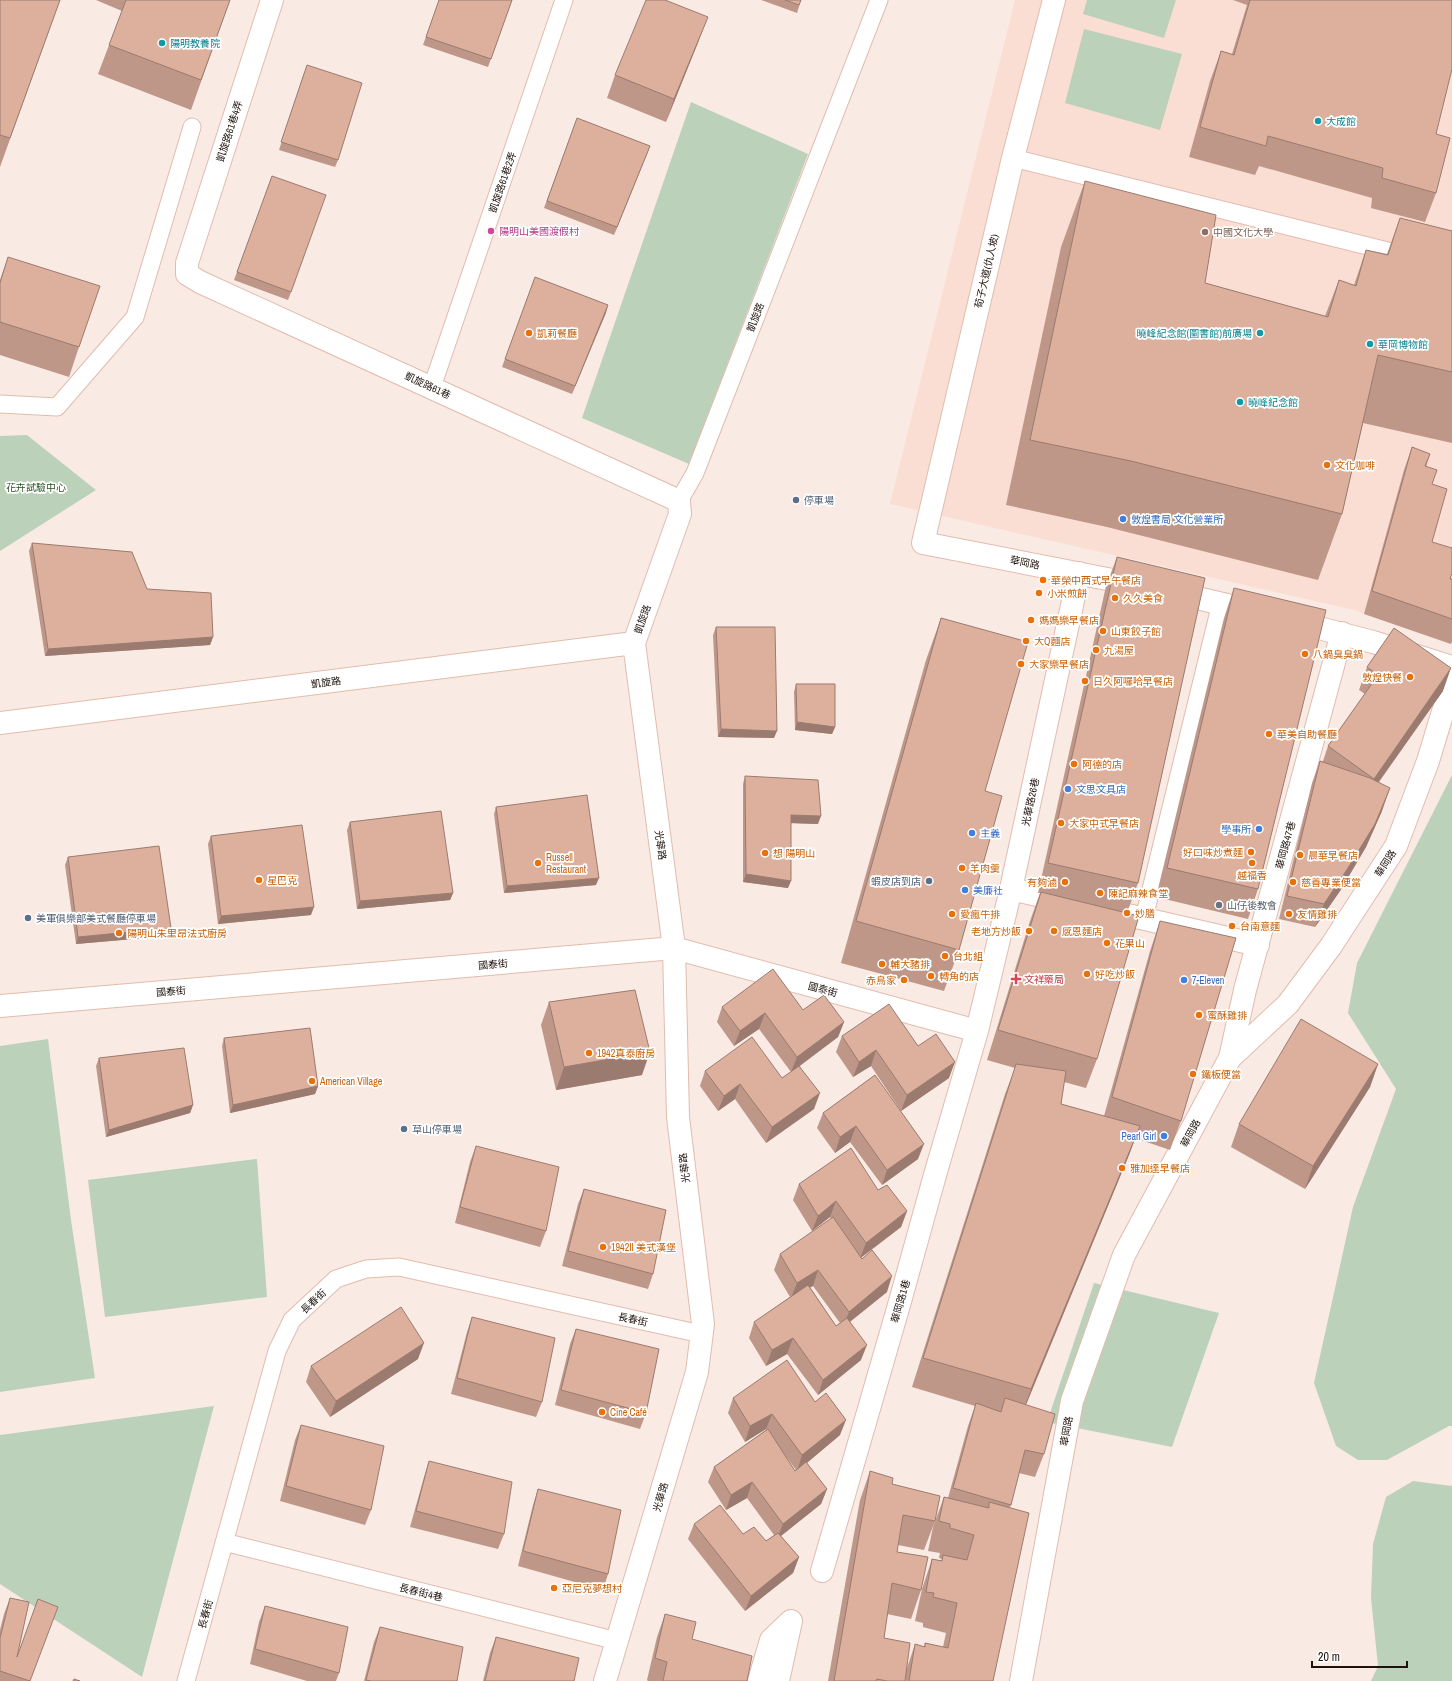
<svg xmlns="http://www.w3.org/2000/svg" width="1452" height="1681" viewBox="0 0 1452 1681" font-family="'Archivo Narrow','Noto Sans TC',sans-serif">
<rect width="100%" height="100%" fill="#faeae4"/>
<!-- built -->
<path fill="#faded3" d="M1015,0H1452V645L1354,610L890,504Z"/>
<!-- green -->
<path fill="#bcd1ba" d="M1087,0H1176L1164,38L1083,14Z
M1084,29L1182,54L1160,130L1065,103Z
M691,102L808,154L689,464L582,418Z
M27,435L96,490L0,551V436Z
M1452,775V1426H1449L1387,1460H1358L1336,1446L1314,1383L1353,1207L1396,1089L1348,1013L1357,963Z
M48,1039L71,1220L95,1378L0,1392V1046Z
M257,1159L267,1297L105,1317L88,1180Z
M1094,1283L1219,1313L1172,1447L1047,1422Z
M214,1406L142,1677L0,1584V1435Z
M1413,1481L1452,1486V1681H1371L1378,1666L1371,1598L1373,1544L1386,1497Z"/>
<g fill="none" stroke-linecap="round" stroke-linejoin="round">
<defs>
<path id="lane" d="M1013,158L1452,267
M432,387L564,0
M0,404L57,407L135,317L192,127
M679,501L695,473L879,0
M1144,918L1221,603
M224,1542L617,1641
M186,1681L277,1351L292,1320L336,1279L366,1269L399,1267L701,1334"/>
<path id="street" d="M272,0L187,263V274L200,282L679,501L680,514L634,643L674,948L678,1117L703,1324L697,1372L605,1681
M1054,0L1013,158L923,543L1138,585
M1171,592L1257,612
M1292,621L1373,642L1452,667
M0,723L634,643
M1011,889L1068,902
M1110,911L1258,945
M0,1006L674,948L977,1031
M1230,1058L1245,990L1342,633
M822,1571L899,1305L935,1175L977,1031L1011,889L1079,573
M759,1681L771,1640L791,1621L778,1681
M1021,1681L1072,1401L1124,1255L1230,1058L1288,1004L1331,946L1396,846L1428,761L1452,682"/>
</defs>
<!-- lane casing -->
<use href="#lane" stroke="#e1bcad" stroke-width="19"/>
<!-- street casing -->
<use href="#street" stroke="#e1bcad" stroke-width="24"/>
<!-- lane -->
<use href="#lane" stroke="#fff" stroke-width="17"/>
<!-- street -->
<use href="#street" stroke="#fff" stroke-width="22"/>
</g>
<!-- wall -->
<path fill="#be9788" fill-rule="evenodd" d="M0,0H60L0,167Z
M96,0H230L191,110L98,74L122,11Z
M439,0H512L488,67L423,45Z
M761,0H801L797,13Z
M1233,0H1452L1436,134V193L1425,222L1371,208L1372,198L1259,166L1255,175L1189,157L1210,81L1221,51L1232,54L1247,5Z
M699,40L666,122L607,98L615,75Z
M304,73L338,160L335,167L279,150Z
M577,118L650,146L614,235L544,208Z
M272,176L291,292L288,300L234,280Z
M1085,181L1205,283L1325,316L1339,280L1354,285L1366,250L1387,254L1400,218L1452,231V443L1363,423L1342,514L1318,580L1107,527L1006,505L1061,247Z
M8,257L79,347L69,377L0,355V280Z
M535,277L608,305L572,394L502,367Z
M1412,447L1430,454L1426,467L1432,484V542L1450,579H1452V641L1451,644L1364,614L1404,470Z
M32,543L147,589L213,637L210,645L45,656L29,551Z
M1117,557L1138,883L1127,913L1097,1059L1086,1088L1064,1082L1061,1104L1104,1116L1150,951L1160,921L1181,1121L1170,1150L1135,1138L1129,1155L1026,1405L1044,1454L1035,1477L1019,1473L1010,1508L993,1681H828L860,1500L870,1471L892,1484L935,1521L924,1550L898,1545L897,1552L921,1590L911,1619L887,1614L884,1638L907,1668L915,1644L924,1647L925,1643L943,1647L946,1633L923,1627V1623L915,1621L922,1589L932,1559L941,1561L942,1559L939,1558L940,1553L928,1551L933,1527L944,1497L948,1498L968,1426L975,1406L912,1387L1005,1094L1015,1068L987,1060L1030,921L1040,893H1038L1106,586Z
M1234,588L1258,889L1248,919L1156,897L1224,618Z
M941,618L985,791L959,950L944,991L841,963L926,660Z
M716,627L774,738L718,737L713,635Z
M1367,667L1443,691L1379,782L1382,811L1366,847L1340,891L1315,927L1279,919L1312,783L1320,761H1323L1328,746L1365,694L1359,690Z
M796,684L835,727L832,734L795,730L794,692Z
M745,776L818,824L791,823L788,888L743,882V784Z
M496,807L596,885L504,893L494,814Z
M350,822L453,893L450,900L357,909L347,830Z
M211,836L311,915L218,924L208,844Z
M68,857L171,928L168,936L76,944L65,865Z
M549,1002L642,1075L556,1090L541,1025Z
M722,1007L803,1010L844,1022L838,1037L800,1066L814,1109L766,1143L735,1099L718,1111L700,1086L705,1071L782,1078L791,1072L759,1029L734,1046L717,1022Z
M842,1036L918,1046L949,1078L901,1111L871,1066L853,1077L836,1052Z
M224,1038L318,1086L315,1094L230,1113L222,1046Z
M99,1058L193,1105L190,1113L106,1137L96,1066Z
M1378,1064L1370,1087L1305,1189L1231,1147L1239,1124Z
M875,1075L918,1159L882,1185L850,1142L835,1153L817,1128L823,1113Z
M476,1146L546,1231L540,1247L455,1223L470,1162Z
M799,1184L878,1190L907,1211L901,1227L861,1258L887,1292L850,1322L861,1360L818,1395L787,1354L766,1366L749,1338L754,1322L790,1297L774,1270L780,1254L831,1219L830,1217L812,1231L793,1200ZM813,1286L840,1323L836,1326L810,1287Z
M584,1189L653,1274L648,1289L562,1266L578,1204Z
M472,1317L542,1402L536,1417L451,1394L467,1332Z
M576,1329L646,1413L640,1429L555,1405L570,1344Z
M418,1359L330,1417L306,1382L311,1366Z
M733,1398L815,1402L840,1435L807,1463L827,1489L821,1504L781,1536L799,1557L793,1573L745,1611L688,1539L694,1524L743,1534L766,1541L774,1535L747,1498L726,1510L708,1482L714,1467L766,1430V1429L745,1442L728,1413ZM782,1451L796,1470L795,1471Z
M301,1425L371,1510L365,1525L280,1501L295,1440Z
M429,1461L504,1534L498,1549L410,1527L424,1477Z
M538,1489L608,1574L603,1590L518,1566L533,1505Z
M10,1598L17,1657L30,1681H0V1630L4,1614Z
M265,1606L339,1673L336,1681H307L250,1664L259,1622Z
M665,1614L692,1639L747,1681H648L647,1680L657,1637Z
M380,1627L457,1681H364L374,1642Z
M496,1637L574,1681H483L490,1653Z"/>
<!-- shaded-wall -->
<path fill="#9b7b6f" d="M708,17L699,40L666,122L674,99Z
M650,146L647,154L614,235L617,227Z
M608,305L606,313L572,394L575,386Z
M213,637L210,645L45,656L48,649Z
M1451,668L1443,691L1365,801L1374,779Z
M797,722L835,727L832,734L795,730Z
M721,729L777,731L774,738L718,737Z
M1390,788L1382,811L1366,847L1340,891L1315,927L1324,904Z
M791,815L821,816L818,824L788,823Z
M746,874L791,881L788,888L743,882Z
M599,878L596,885L504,893L507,886Z
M453,893L450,900L357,909L360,901Z
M314,907L311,915L218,924L221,916Z
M171,928L168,936L76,944L78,937Z
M765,1013L759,1029L734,1046L740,1031Z
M844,1022L838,1037L791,1072L797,1057Z
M876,1050L871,1066L853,1077L859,1062Z
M650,1052L642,1075L556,1090L564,1067Z
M955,1062L949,1078L901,1111L907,1095Z
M1378,1064L1370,1087L1305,1189L1313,1166Z
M740,1084L735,1099L718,1111L724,1096Z
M318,1086L315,1094L230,1113L233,1105Z
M820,1093L814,1109L766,1143L772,1127Z
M193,1105L190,1113L106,1137L109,1130Z
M856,1126L850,1142L835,1153L840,1137Z
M1140,1126L1129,1155L1020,1419L1031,1389Z
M924,1144L918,1159L882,1185L887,1170Z
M836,1201L830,1217L812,1231L818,1216Z
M907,1211L901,1227L860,1258L866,1243Z
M818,1270L813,1286L791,1298L797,1283Z
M892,1276L887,1292L843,1327L849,1312Z
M793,1338L787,1354L766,1366L772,1350Z
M424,1343L418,1359L330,1417L336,1401Z
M867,1345L861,1360L818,1395L823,1380Z
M772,1414L766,1429L745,1442L750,1426Z
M846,1420L840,1435L797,1471L802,1455Z
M752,1482L747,1498L726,1510L731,1495Z
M827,1489L821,1504L777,1539L783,1524Z
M799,1557L793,1573L745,1611L751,1596Z"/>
<!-- building -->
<path fill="#ddb09e" stroke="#9b7b6f" d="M0,0H60L10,138L0,135Z
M126,0H230L201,80L109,45Z
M439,0H512L491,59L426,37Z
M646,0H665L708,17L674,99L615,75Z
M785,0H801L799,5Z
M1250,0H1452V69L1436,134L1450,138L1436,193L1382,178L1383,168L1268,136L1266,146L1200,127L1221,51L1234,55Z
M307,65L362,83L338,160L281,142Z
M577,118L650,146L617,227L547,201Z
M272,176L326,195L291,292L237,272Z
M1085,181L1216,215L1205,283L1328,317L1339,280L1356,286L1366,250L1388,255L1400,218L1452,231V372L1378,355L1342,514L1131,461L1030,440Z
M8,257L100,286L79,347L0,322V283Z
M535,277L608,305L575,386L505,359Z
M1412,447L1430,454L1425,466L1437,470L1432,484L1447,489L1432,542L1452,548V573L1450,579H1452V619L1372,591Z
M32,543L132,552L147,589L211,593L213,637L48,649Z
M1117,557L1205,578L1138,883L1048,863Z
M1234,588L1326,610L1258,889L1167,868Z
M941,618L1028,642L985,791L1002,796L959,950L856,921Z
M716,627H775L777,731L721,729Z
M1394,628L1451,668L1374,779L1328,746L1378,675L1367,667Z
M796,684H835V727L797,722Z
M1320,761L1370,778L1390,788L1375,824L1348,868L1324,904L1287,896Z
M745,776L818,780L821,816L791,815V881L746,874Z
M587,795L599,878L507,886L496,807Z
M441,811L453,893L360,901L350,822Z
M302,825L314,907L221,916L211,836Z
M159,846L171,928L78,937L68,857Z
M1041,892L1139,916L1097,1059L998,1030Z
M1160,921L1236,938L1181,1121L1112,1097Z
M773,969L803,1010L824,995L844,1022L797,1057L765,1013L740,1031L722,1007Z
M635,990L650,1052L564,1067L549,1002Z
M889,1004L918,1046L936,1034L955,1062L907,1095L876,1050L859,1062L842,1036Z
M1301,1019L1378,1064L1313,1166L1239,1124Z
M310,1028L318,1086L233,1105L224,1038Z
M752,1037L782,1078L799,1066L820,1093L772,1127L740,1084L724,1096L705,1071Z
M184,1048L193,1105L109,1130L99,1058Z
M1016,1064L1066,1071L1061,1104L1140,1126L1031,1389L923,1358Z
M875,1075L924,1144L887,1170L856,1126L840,1137L823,1113Z
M476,1146L559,1167L546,1231L460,1207Z
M851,1148L878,1190L887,1185L907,1211L866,1243L836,1201L818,1216L799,1184Z
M584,1189L666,1210L653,1274L568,1251Z
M833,1217L862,1259L872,1250L892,1276L849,1312L818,1270L797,1283L780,1254Z
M808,1285L836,1326L847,1318L867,1345L823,1380L793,1338L772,1350L754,1322Z
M401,1307L424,1343L336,1401L311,1366Z
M472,1317L555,1338L542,1402L457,1378Z
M576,1329L659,1349L646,1413L561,1390Z
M787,1360L815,1402L826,1393L846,1420L802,1455L772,1414L750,1426L733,1398Z
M1005,1398L1055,1414L1044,1454L1025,1450L1011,1505L953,1488L976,1403L1001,1412Z
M301,1425L384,1446L371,1510L286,1486Z
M768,1429L795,1471L806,1462L827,1489L783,1524L752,1482L731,1495L714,1467Z
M429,1461L512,1482L504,1534L416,1511Z
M870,1471L893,1478L892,1484L940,1496L935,1521L903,1515L897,1552L928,1557L921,1590L892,1583L884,1638L910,1643L905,1681H887L877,1679L876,1681H834Z
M538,1489L621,1510L608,1574L523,1551Z
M944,1497L989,1508V1502L1029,1513L993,1681H909L915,1644L925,1647V1643L948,1648L957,1603L933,1597L934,1593L926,1592L932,1559L942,1561L943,1555L967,1560L974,1535L950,1528V1524L939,1521Z
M720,1505L743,1534L754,1527L766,1541L778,1533L799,1557L751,1596L694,1524Z
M10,1598L29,1602L17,1657L38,1599L58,1607L30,1681L0,1671V1638Z
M265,1606L348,1627L339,1673L255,1649Z
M665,1614L696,1622L692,1639L752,1656L747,1681H663L667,1662L655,1658Z
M380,1627L463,1647L457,1681H371L366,1680Z
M496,1637L579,1658L574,1681H485Z
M74,1679L80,1681H73Z"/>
<!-- markers -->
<g fill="#0f9aa8" stroke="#fff" stroke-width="1.5">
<circle cx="162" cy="43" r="4"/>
<circle cx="1318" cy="121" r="4"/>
<circle cx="1260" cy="333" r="4"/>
<circle cx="1370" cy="344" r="4"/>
<circle cx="1240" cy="402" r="4"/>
</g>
<circle fill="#d1479c" stroke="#fff" stroke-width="1.5" cx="491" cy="231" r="4"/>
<circle fill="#8d6e63" stroke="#fff" stroke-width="1.5" cx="1205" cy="232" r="4"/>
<g fill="#e8710a" stroke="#fff" stroke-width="1.5">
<circle cx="529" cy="333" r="4"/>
<circle cx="1327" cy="465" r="4"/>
<circle cx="1043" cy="580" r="4"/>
<circle cx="1039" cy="593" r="4"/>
<circle cx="1115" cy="598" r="4"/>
<circle cx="1031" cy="620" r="4"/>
<circle cx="1103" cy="631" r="4"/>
<circle cx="1026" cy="641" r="4"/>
<circle cx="1096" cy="650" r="4"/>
<circle cx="1305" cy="654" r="4"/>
<circle cx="1021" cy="664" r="4"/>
<circle cx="1410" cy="677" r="4"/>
<circle cx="1085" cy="681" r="4"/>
<circle cx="1269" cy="734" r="4"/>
<circle cx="1074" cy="764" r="4"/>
<circle cx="1061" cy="823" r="4"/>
<circle cx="1251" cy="852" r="4"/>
<circle cx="765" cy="853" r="4"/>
<circle cx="1300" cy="855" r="4"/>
<circle cx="538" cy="863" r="4"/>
<circle cx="1252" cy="863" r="4"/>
<circle cx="962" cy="868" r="4"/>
<circle cx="259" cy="880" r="4"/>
<circle cx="1065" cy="882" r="4"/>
<circle cx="1293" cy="882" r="4"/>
<circle cx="1100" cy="893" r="4"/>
<circle cx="1127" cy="913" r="4"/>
<circle cx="952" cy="914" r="4"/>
<circle cx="1289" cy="914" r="4"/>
<circle cx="1232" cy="926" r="4"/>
<circle cx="1029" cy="931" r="4"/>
<circle cx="1054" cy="931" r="4"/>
<circle cx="119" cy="933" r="4"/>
<circle cx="1107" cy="943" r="4"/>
<circle cx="945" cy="956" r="4"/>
<circle cx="882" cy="964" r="4"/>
<circle cx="1087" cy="974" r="4"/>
<circle cx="931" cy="976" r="4"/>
<circle cx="904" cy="980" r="4"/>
<circle cx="1199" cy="1015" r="4"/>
<circle cx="589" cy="1053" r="4"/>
<circle cx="1193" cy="1074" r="4"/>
<circle cx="312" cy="1081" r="4"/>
<circle cx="1122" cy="1168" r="4"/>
<circle cx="603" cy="1247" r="4"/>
<circle cx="602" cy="1412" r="4"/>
<circle cx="554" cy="1588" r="4"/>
</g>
<g fill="#5c6f8a" stroke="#fff" stroke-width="1.5">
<circle cx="796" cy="500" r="4"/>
<circle cx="929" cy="881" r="4"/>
<circle cx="28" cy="918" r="4"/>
<circle cx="404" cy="1129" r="4"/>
</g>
<g fill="#3f7fe0" stroke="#fff" stroke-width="1.5">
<circle cx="1123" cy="519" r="4"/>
<circle cx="1068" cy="789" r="4"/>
<circle cx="1259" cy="829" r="4"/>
<circle cx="972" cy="833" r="4"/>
<circle cx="965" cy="890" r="4"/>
<circle cx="1184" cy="980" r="4"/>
<circle cx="1164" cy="1136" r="4"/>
</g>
<circle fill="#6b7280" stroke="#fff" stroke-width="1.5" cx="1219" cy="905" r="4"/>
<path fill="#e0444e" stroke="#fff" stroke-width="1.5" d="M1014 973h4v4h4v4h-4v4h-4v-4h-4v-4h4z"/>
<g text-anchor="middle" stroke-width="3.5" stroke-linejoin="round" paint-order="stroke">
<!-- culture labels -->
<g font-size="10" fill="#0d838f" stroke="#fff" text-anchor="start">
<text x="170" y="47">陽明教養院</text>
<text x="1326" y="125">大成館</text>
<text x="1252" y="337" text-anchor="end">曉峰紀念館(圖書館)前廣場</text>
<text x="1378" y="348">華岡博物館</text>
<text x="1248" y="406">曉峰紀念館</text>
</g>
<!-- street labels -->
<g font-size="10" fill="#1e120c" stroke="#fff">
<text transform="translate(229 131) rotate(-72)" y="4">凱旋路61巷4弄</text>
<text transform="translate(502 182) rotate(-71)" y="4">凱旋路61巷2弄</text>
<text transform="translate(986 271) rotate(-77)" y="4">荀子大道(仇人坡)</text>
<text transform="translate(755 317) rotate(-69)" y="4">凱旋路</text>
<text transform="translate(428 385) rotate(25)" y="4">凱旋路61巷</text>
<text transform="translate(1025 562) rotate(11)" y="4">華岡路</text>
<text transform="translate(642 619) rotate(-70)" y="4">凱旋路</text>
<text transform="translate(326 682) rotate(-7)" y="4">凱旋路</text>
<text transform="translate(1030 802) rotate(-78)" y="4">光華路26巷</text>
<text transform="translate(661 845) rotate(82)" y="4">光華路</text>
<text transform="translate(1285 845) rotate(-75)" y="4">華岡路47巷</text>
<text transform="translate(1385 863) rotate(-57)" y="4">華岡路</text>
<text transform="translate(493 964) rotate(-5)" y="4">國泰街</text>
<text transform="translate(823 989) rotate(15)" y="4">國泰街</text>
<text transform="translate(171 991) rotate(-5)" y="4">國泰街</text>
<text transform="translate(1190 1133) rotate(-62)" y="4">華岡路</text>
<text transform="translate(684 1168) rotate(-97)" y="4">光華路</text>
<text transform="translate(313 1301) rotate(-43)" y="4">長春街</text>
<text transform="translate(900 1301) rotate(-74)" y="4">華岡路1巷</text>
<text transform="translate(633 1319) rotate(12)" y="4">長春街</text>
<text transform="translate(1066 1431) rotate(-80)" y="4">華岡路</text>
<text transform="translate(660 1497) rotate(-74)" y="4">光華路</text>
<text transform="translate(421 1592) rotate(14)" y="4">長春街4巷</text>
<text transform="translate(205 1614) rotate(-75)" y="4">長春街</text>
</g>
<!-- hotel labels -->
<g font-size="10" fill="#b23c85" stroke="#fff" text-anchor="start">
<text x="499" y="235">陽明山美國渡假村</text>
</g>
<!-- education labels -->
<g font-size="10" fill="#785e54" stroke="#fff" text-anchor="start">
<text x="1213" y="236">中國文化大學</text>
</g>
<!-- food labels -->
<g font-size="10" fill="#c56008" stroke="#fff" text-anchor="start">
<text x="537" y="337">凱莉餐廳</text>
<text x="1335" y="469">文化咖啡</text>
<text x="1051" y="584">華榮中西式早午餐店</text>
<text x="1047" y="597">小米煎餅</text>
<text x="1123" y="602">久久美食</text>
<text x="1039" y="624">媽媽樂早餐店</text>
<text x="1111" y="635">山東餃子館</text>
<text x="1034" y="645">大Q麵店</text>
<text x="1104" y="654">九湯屋</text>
<text x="1313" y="658">八鍋臭臭鍋</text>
<text x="1029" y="668">大家樂早餐店</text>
<text x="1402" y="681" text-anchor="end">敦煌快餐</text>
<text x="1093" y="685">日久阿囉哈早餐店</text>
<text x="1277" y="738">華美自助餐廳</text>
<text x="1082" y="768">阿德的店</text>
<text x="1069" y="827">大家中式早餐店</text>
<text x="1243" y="856" text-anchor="end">好口味炒煮麵</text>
<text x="773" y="857">想 陽明山</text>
<text x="1308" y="859">晨華早餐店</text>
<text x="546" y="861">Russell<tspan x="546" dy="12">Restaurant</tspan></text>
<text x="970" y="872">羊肉羹</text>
<text x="1252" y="879" text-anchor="middle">越福香</text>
<text x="267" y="884">星巴克</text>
<text x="1057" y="886" text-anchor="end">有夠滷</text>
<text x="1301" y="886">慈善專業便當</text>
<text x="1108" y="897">陳記麻辣食堂</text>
<text x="1135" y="917">妙膳</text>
<text x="960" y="918">愛瘋牛排</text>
<text x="1297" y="918">友情雞排</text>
<text x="1240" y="930">台南意麵</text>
<text x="1021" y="935" text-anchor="end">老地方炒飯</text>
<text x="1062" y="935">感恩麵店</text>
<text x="127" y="937">陽明山朱里昂法式廚房</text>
<text x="1115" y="947">花果山</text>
<text x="953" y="960">台北組</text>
<text x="890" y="968">輔大豬排</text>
<text x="1095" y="978">好吃炒飯</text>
<text x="939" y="980">轉角的店</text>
<text x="896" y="984" text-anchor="end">赤鳥家</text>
<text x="1207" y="1019">蜜酥雞排</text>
<text x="597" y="1057">1942真泰廚房</text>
<text x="1201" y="1078">鐵板便當</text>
<text x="320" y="1085">American Village</text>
<text x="1130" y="1172">雅加達早餐店</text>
<text x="611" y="1251">1942II 美式漢堡</text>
<text x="610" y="1416">Cine Café</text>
<text x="562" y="1592">亞尼克夢想村</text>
</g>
<!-- park labels -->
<g font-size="10" fill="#275123" stroke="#fff">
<text x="36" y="491">花卉試驗中心</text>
</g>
<!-- service labels -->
<g font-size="10" fill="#4e5e75" stroke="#fff" text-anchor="start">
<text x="804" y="504">停車場</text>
<text x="921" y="885" text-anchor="end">蝦皮店到店</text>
<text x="36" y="922">美軍俱樂部美式餐廳停車場</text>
<text x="412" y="1133">草山停車場</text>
</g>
<!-- shop labels -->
<g font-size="10" fill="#366cbe" stroke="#fff" text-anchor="start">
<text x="1131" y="523">敦煌書局 文化營業所</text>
<text x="1076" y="793">文思文具店</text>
<text x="1251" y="833" text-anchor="end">學事所</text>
<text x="980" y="837">主義</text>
<text x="973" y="894">美廉社</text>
<text x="1192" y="984">7-Eleven</text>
<text x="1156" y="1140" text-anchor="end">Pearl Girl</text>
</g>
<!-- worship labels -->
<g font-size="10" fill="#5b616d" stroke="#fff" text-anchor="start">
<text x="1227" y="909">山仔後教會</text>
</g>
<!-- health labels -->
<g font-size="10" fill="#be3a42" stroke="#fff" text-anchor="start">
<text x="1024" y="983">文祥藥局</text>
</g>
</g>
<!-- scale -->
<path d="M1312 1661v6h95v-6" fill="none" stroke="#1e120c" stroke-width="2"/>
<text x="1318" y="1661" font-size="12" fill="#1e120c" stroke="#ffffff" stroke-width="3" paint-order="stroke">20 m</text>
</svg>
